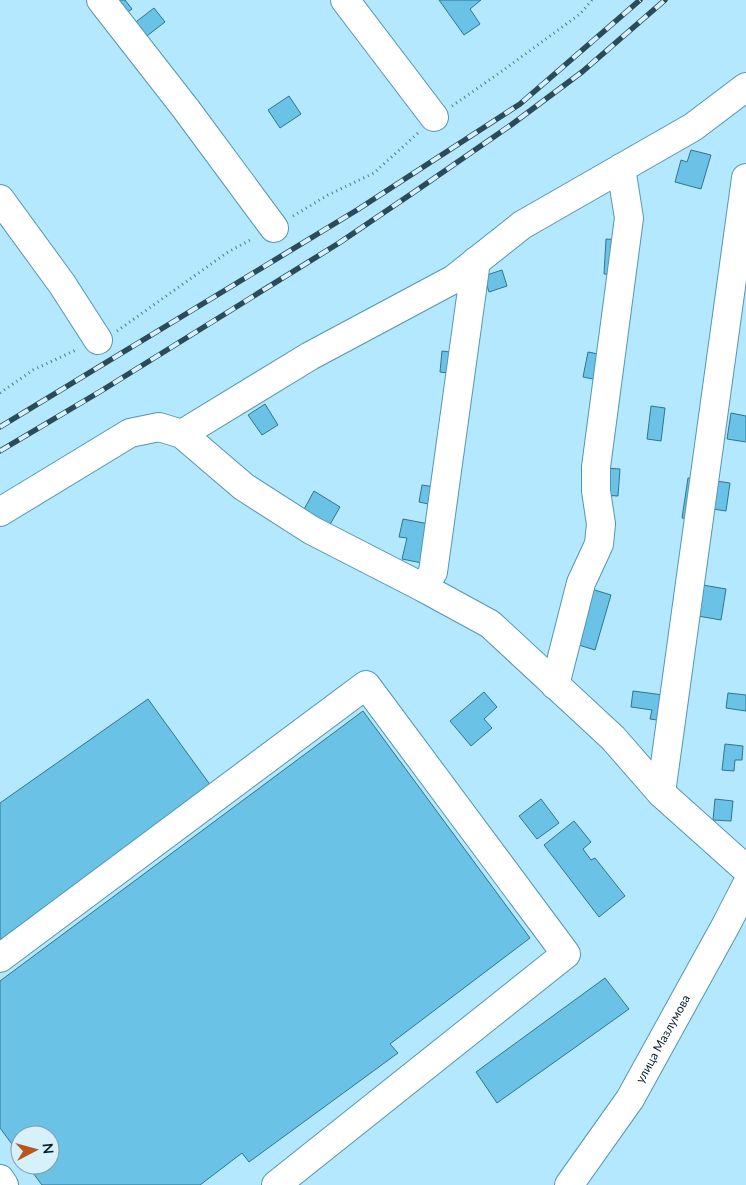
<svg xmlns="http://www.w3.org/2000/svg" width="746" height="1185" viewBox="0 0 746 1185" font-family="Lato,sans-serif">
<rect width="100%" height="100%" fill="#b4e8fe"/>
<!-- building -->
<path fill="#6ac3e6" stroke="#31748d" d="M107,0H125L132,9L120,17Z
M439,0H481L470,9L480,24L464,35Z
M154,8L165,22L139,42L128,28Z
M289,96L301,114L280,128L268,110Z
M691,150L711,155L701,189L675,182L681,160L687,162Z
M606,239L622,240L620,275L604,274Z
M502,270L507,286L489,292L484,276Z
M442,351L458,353L456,374L440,372Z
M588,352L609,356L603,381L583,377Z
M265,404L278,425L262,435L248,415Z
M651,406L665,408L661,441L647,439Z
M731,413L746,416V442L727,439Z
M605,468L620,469L618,496L603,495Z
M688,478L701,480L695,520L682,518Z
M710,480L730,483L726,511L706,508Z
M422,485L441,488L438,506L419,502Z
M314,491L340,507L328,528L302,513Z
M403,519L434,525L427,564L402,559L407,538L399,537Z
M697,584L726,589L721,620L692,615Z
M585,587L611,595L595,650L569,642Z
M633,691L671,696L666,729L656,727L657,720L650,719L652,710L631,707Z
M484,692L497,707L484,719L492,728L471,746L450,721Z
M728,693L746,695V711L726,708Z
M148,699L211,786L0,940V803Z
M363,711L530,938L390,1044L398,1053L249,1162L242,1153L200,1185H42L27,1165H50V1135H20V1155L0,1128V981Z
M725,744L743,746L742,760H735L734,771L722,770Z
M541,799L559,823L537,839L519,816Z
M715,799L733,801L731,821L713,820Z
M574,821L591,842L583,849L591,860L595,858L625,896L599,917L544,845Z
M605,978L629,1009L497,1103L476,1072Z"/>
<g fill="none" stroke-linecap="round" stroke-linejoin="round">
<defs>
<g id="minor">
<path d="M101,0L186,109L274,228"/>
<path d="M345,0L434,117"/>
<path d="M0,199L62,284L98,340"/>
<path d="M182,434L244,487L311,530L424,588L490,624L613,738L661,793L746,869"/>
<path d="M0,512L130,433L159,427L182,434L310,356L454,279L522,225L693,127L746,87"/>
<path d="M424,588L433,572L476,261"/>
<path d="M555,685L581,583L599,544L601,524L596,491V467L629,218L621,168"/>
<path d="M661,793L746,178"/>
<path d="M0,958L366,685L566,954L276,1185"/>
<path d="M0,1179L4,1185"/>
<path id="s1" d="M569,1185L630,1099L726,925L746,886"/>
</g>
</defs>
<!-- minor casing -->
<use href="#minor" stroke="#5496b0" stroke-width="30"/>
<!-- path -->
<path stroke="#537988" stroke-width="3" stroke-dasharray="1 4" stroke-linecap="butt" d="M452,106L498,74L580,14L592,0
M293,216L328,195L374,173L418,133
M117,331L228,252L252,239
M0,393L33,370L78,349"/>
<!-- minor -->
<use href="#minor" stroke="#fff" stroke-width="28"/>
<defs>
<path id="rail" d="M0,427L357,210L520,104L640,0
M0,451L101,391L339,243L420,188L511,125L582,72L665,0"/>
</defs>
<!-- rail casing -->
<use href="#rail" stroke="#2a4b57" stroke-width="5.5"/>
<!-- rail -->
<use href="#rail" stroke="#d7f1fc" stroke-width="4" stroke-dasharray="11" stroke-linecap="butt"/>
</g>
<g text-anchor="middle" stroke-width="4" stroke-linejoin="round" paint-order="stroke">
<!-- street labels -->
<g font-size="12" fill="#031e28" stroke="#d7f1fc">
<text dy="4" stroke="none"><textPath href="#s1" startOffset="174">улица Мазлумова</textPath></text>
</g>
</g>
<!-- north arrow -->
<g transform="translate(35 1150) rotate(84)"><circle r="24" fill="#d7f1fc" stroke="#829da7"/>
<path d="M0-4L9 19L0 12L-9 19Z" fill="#b9561e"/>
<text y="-8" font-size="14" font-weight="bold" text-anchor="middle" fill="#031e28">N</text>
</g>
</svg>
